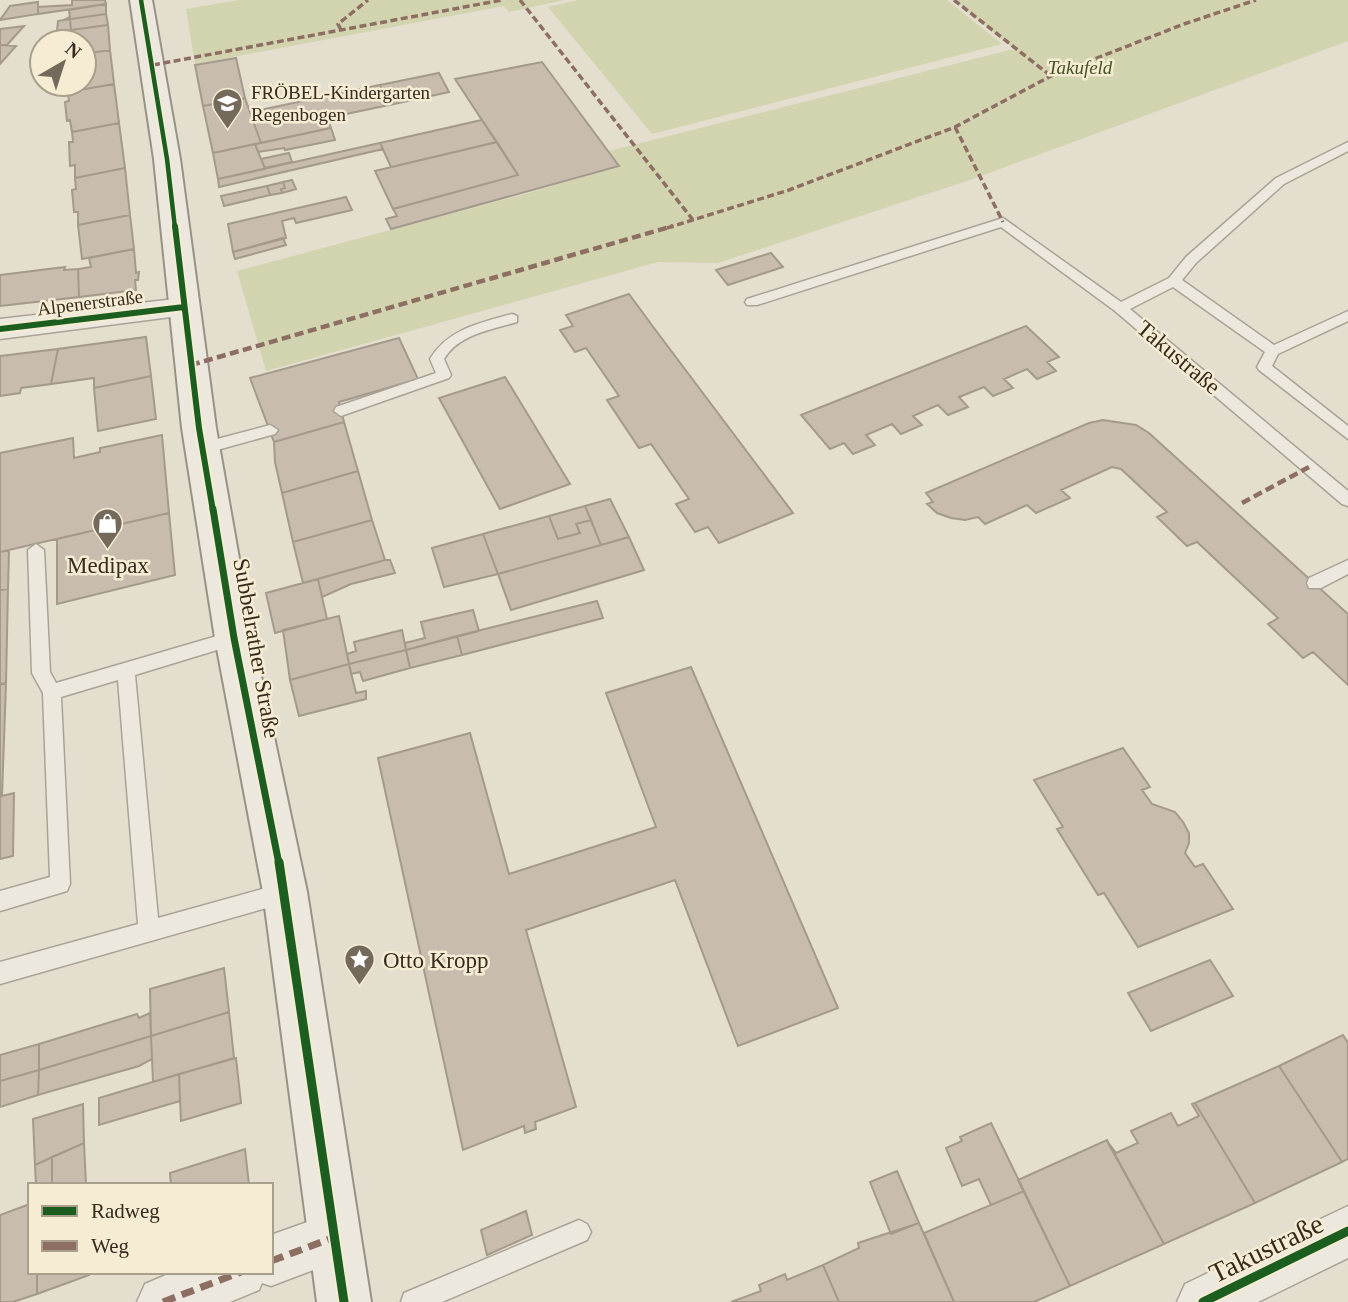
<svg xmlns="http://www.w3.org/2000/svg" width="1348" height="1302" viewBox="0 0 1348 1302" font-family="'Times New Roman',serif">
<rect width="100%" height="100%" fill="#e3decd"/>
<!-- green -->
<path fill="#d2d4af" d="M239,0H564L509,12L504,6L195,64L186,9Z
M578,0H947L1002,44L652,134L548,7Z
M954,0H1348V41L970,180L718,263L658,262L266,371L237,271L529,193L618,166L609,151L1014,49Z"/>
<!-- building -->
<path fill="#c8bcae" stroke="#a49a8c" stroke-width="2" d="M72,0H105L106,4L38,14V7L72,5Z
M38,2V14L0,20L10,6Z
M106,4V14L64,20L70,17L69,10Z
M106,14L108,25L71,30L70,19Z
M70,19L71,30L57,31L58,21Z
M108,25L110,50L84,54V42H65L64,31Z
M24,26L7,45H0V29Z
M0,45L16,46L0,64Z
M110,50L114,84L68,92L67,84H84V54Z
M236,58L245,98L203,106L195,65Z
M542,62L619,166L391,229L386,219L397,216L393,209L518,175L455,79Z
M439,73L449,92L389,105L380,85Z
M114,84L119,123L72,132L70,120L67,121L65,102L69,101L68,92Z
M380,85L389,105L327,118L331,128L261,143L250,112Z
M245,98L261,143L213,153L203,106Z
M482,120L497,142L391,167L380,143Z
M119,123L125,168L75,178V165L70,166L69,142H73L72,132Z
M331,128L335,140L285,150L284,148L258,152L255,144Z
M497,142L518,175L393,209L375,171Z
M380,143L383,149L219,187L218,179Z
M255,144L265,169L218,179L213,153Z
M289,153L292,162L265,168L261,159Z
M125,168L130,215L78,225V212H74L72,190L76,189L75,178Z
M292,180L296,189L282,193L281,189L285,188L283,182Z
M283,182L285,188L281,189L282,193L270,195L267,186Z
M267,186L270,195L224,206L221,196Z
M346,197L352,210L296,223L294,218L282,221L286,238L233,252L228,224Z
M130,215L134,249L82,259L78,225Z
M283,238L286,245L235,259L233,252Z
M134,249L136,273L139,272L138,280H135L136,290L79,297L78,269L91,267L89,258Z
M771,253L783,267L728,285L716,270Z
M65,267L64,270L78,269L79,297L0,306V275Z
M629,294L654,328L793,513L719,543L708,527L695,532L676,504L689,499L651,444L639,448L607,400L619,396L586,348L575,352L560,330L573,326L566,315Z
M1026,326L1059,357L1047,362L1056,371L1037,379L1027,369L1004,379L1013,388L993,396L984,387L959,397L968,407L948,415L938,405L913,416L922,425L901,434L892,424L866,435L875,445L853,454L844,443L830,449L801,415Z
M146,337L151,376L94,388V378L51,384L58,349Z
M399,338L418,379L339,402L344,422L274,442L250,378Z
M58,349L51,384L21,388L20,393L0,396V356Z
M151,376L156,419L98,431L94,388Z
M505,377L570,484L500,509L439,398Z
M1103,420L1136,425L1149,433L1348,614V685L1313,652L1303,658L1268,624L1278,618L1197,542L1187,546L1157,517L1167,512L1121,469L1112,467L1061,490L1070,498L1036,513L1027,505L985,524L978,517L965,520L951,518L937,513L927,504L933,502L926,493L1089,423Z
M344,422L358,471L282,493L275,462L274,442Z
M162,435L169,513L0,552V453L73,438L74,458L100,452V448Z
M358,471L372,520L293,542L282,493Z
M610,499L629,537L601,545L585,506Z
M585,506L591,520L576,524L580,533L558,539L549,516Z
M169,513L175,575L57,604V539Z
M549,516L558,539L580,533L576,524L591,520L601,545L498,574L483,534Z
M372,520L385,560L303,583L293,542Z
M483,534L498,574L444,587L432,548Z
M629,537L644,570L511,610L498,574Z
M9,550L8,589L0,590V552Z
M385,560H390L395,573L351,584L322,597L318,579Z
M318,579L327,619L275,633L266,593Z
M8,589L6,683L0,684V590Z
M597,601L603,618L462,655L457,636Z
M473,610L479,631L406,650L405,643L425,638L421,622Z
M339,616L349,664L290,680L283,630Z
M402,630L406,650L349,664L347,654L356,651L354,642Z
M457,636L462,655L410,668L406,650Z
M406,650L410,668L363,681L360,672L351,674L349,664Z
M349,664L356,693L366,691V699L299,716L290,680Z
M691,667L838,1008L738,1046L675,880L526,930L576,1107L535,1122L536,1129L525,1133L524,1126L463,1150L378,758L470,733L509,874L656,827L606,693Z
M6,683L2,796L14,793L13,856L0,859V684Z
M1123,748L1150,787L1142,790L1152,804L1175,812L1183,822L1189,833V843L1185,853L1195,867L1203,864L1233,909L1138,947L1104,893L1098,895L1057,829L1063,827L1034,780Z
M1210,960L1233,996L1151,1031L1128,993Z
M224,968L229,1012L151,1036L150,989Z
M229,1012L234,1058L153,1082L151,1036Z
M150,1013L151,1036L39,1070V1044L137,1014L139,1018Z
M1343,1035L1348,1043V1159L1342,1162L1279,1066Z
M151,1036L152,1059L139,1066L38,1095L39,1070Z
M39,1044V1070L0,1081V1055Z
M236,1058L241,1103L181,1121L179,1074Z
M1279,1066L1342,1162L1255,1203L1195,1103Z
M39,1070L38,1095L0,1107V1081Z
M179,1074L180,1101L99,1125V1098Z
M1195,1103L1255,1203L1164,1244L1107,1141L1116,1153L1138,1143L1131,1131L1171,1113L1178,1126L1199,1116L1192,1104Z
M83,1104L84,1143L35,1165L33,1119Z
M991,1123L1024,1191L991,1205L979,1179L962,1186L946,1148L962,1141L960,1137Z
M1107,1140L1164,1244L1070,1286L1018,1180Z
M84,1143L86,1185H52V1157Z
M245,1149L249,1185H171L170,1173Z
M52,1157V1185H36L35,1165Z
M897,1171L919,1223L891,1234L870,1182Z
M1024,1191L1070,1286L1034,1302H954L924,1233Z
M30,1204V1272H37V1294L13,1302H0V1215Z
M526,1211L532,1235L487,1255L481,1230Z
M919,1223L954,1302H839L823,1265L859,1248L858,1243Z
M823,1265L839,1302H731L761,1291L759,1285L785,1274L787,1280Z
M37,1272H89V1275L37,1294Z"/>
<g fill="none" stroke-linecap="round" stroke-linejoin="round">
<defs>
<path id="service" d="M1348,142V151L1284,184L1196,263L1182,280L1274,345L1348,311V321L1278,354L1272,366L1348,426V439L1259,370L1257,367L1265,352L1173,287L1130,309L1348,491V506L1342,504L1115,311L1001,227L757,305H747L745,302L747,299L1003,218L1121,302L1169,278L1186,257L1276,178Z
M512,314L517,316V322C491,330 459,334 444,359L451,375L449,378L341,416L334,411L336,407L436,373L430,359C448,329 480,323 512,314Z
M270,425L278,430L275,434L203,454L195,448L198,444Z
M36,544L44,550L50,672L56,683L234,631L240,633L243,638L240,643L135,675L158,918L284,883L291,886L294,893L291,900L284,903L0,984V962L138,924L118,680L61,697L70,884L67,891L0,911V891L50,877L43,693L32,673L28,550Z
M1348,560V574L1321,588H1309L1307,583L1309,578Z
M579,1220L587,1224L591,1232L587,1240L442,1302H401L404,1293Z"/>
<path id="minor" d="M184,298L194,300L198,307L194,314L0,339V319Z
M1348,1206V1258L1258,1302H1177L1185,1284Z
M335,1212L353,1219L360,1237L353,1255L271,1286L262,1283L259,1290L230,1302H137L145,1284L173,1272H271V1235Z"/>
<path id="secondary" d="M130,0H152L180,159L216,428L253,638L307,892L371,1302H317L263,892L215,638L182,428L154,159Z"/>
</defs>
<!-- service casing -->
<use href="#service" stroke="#a8a396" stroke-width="3"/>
<!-- minor casing -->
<use href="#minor" stroke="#a8a396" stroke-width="3"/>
<!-- secondary casing -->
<use href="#secondary" stroke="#989286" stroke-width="4"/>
<!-- service -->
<use href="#service" fill="#ece8de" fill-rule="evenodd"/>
<!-- minor -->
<use href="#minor" fill="#ece8de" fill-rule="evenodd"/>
<!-- secondary -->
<use href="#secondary" fill="#ece8de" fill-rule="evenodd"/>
<!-- quiet-far2 -->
<path stroke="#8d6e63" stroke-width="3.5" stroke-dasharray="7 3.5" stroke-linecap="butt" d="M520,0L693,220
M954,0L1051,76
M341,30L338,24L368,0
M153,65L502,0
M955,127L1003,222
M667,228L789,190L955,127L1051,76L1184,24L1256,0"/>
<!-- quiet-far1 -->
<path stroke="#8d6e63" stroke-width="4.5" stroke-dasharray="9 4.5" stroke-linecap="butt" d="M191,365L673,226
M1242,503L1309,467"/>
<!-- quiet -->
<path stroke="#8d6e63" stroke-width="7" stroke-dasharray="13 7" stroke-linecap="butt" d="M271,1261L335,1237
M163,1302L241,1272"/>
<defs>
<path id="cycleway-far3" d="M141,0L167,159L175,228"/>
<path id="cycleway-far2" d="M175,226L199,428L213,511
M0,329L184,307"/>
<path id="cycleway-far1" d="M213,509L234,638L279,864"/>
<path id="cycleway" d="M279,862L344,1302
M1203,1302L1348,1231"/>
</defs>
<!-- cycleway-far3 casing -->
<use href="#cycleway-far3" stroke="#f5ecd3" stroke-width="7"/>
<!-- cycleway-far2 casing -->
<use href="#cycleway-far2" stroke="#f5ecd3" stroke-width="10"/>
<!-- cycleway-far1 casing -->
<use href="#cycleway-far1" stroke="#f5ecd3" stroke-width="11"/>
<!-- cycleway casing -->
<use href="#cycleway" stroke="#f5ecd3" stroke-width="13"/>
<!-- cycleway-far3 -->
<use href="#cycleway-far3" stroke="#1b5e20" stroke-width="4.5"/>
<!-- cycleway-far2 -->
<use href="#cycleway-far2" stroke="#1b5e20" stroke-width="6"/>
<!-- cycleway-far1 -->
<use href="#cycleway-far1" stroke="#1b5e20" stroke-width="7"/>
<!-- cycleway -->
<use href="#cycleway" stroke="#1b5e20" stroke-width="9"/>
</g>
<!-- icons -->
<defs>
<symbol id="school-pin" viewBox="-11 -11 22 30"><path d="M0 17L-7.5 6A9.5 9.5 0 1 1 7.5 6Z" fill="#736a5b" stroke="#f5ecd3"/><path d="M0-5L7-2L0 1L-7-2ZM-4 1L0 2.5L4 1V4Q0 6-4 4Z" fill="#fff"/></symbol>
<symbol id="shop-pin" viewBox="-11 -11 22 30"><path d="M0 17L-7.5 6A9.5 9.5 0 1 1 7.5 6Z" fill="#736a5b" stroke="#f5ecd3"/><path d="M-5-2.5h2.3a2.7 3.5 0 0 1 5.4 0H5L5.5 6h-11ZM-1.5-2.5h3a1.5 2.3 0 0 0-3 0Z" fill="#fff"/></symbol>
<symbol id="sight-pin" viewBox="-11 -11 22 30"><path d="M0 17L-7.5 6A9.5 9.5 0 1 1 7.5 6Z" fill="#736a5b" stroke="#f5ecd3"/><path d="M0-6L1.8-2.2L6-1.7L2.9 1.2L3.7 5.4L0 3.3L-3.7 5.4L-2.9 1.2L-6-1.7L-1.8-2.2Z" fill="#fff"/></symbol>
</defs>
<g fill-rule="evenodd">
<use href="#school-pin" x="210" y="86" width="35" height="47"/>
<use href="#shop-pin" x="90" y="506" width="35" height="47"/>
<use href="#sight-pin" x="342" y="942" width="35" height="47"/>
</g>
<g text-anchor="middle" stroke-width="5" stroke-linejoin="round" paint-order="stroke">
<!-- far-park labels -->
<g font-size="19" font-style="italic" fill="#465325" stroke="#f5ecd3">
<text x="1080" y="74">Takufeld</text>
</g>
<!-- far-poi labels -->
<g font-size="19" fill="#372b1e" stroke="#f5ecd3" text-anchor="start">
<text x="251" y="99">FRÖBEL-Kindergarten<tspan x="251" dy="22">Regenbogen</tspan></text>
</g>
<!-- far-street labels -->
<g font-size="19" fill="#372b1e" stroke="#f5ecd3">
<text transform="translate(90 302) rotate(-7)" y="7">Alpenerstraße</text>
</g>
<!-- street labels -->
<g font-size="23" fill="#372b1e" stroke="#f5ecd3">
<text transform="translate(1179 357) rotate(40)" y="8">Takustraße</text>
<text transform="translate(257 648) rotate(80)" y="8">Subbelrather Straße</text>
</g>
<!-- poi labels -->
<g font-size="23" fill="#372b1e" stroke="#f5ecd3">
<text x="108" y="573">Medipax</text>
<text x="383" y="968" text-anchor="start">Otto Kropp</text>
</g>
<!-- near-street labels -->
<g font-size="28" fill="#372b1e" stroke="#f5ecd3">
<text transform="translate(1266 1248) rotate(-26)" y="10">Takustraße</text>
</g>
</g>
<!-- legend -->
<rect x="28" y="1183" width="245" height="91" fill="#f5ecd3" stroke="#a99f8b" stroke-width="2"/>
<rect x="42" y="1206" width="35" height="10" fill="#1b5e20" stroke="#a99f8b" stroke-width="2"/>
<text x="91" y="1218" font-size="21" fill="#372b1e">Radweg</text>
<rect x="42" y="1241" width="35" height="10" fill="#8d6e63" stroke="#a99f8b" stroke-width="2"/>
<text x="91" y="1253" font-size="21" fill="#372b1e">Weg</text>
<!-- north arrow -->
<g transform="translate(63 63) rotate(39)"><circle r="33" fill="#f5ecd3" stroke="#a99f8b" stroke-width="2"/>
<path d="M0-5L12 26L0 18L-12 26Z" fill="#736a5b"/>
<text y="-10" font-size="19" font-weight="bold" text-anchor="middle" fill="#372b1e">N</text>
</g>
</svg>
